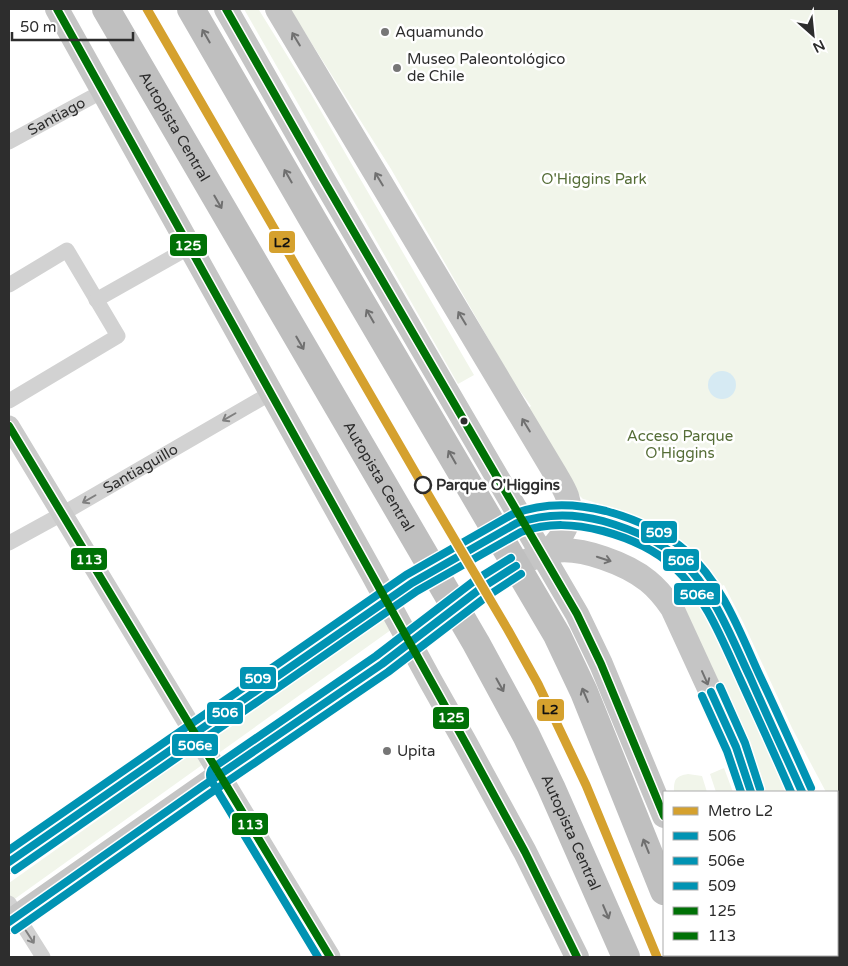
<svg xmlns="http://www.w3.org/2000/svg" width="848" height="966" viewBox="0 0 848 966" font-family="'Varela Round',sans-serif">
<rect width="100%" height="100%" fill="#fff"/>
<!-- green -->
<path fill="#f1f5ea" d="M244,9H258L259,10L311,94L474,375L458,384Z
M290,9H839V821L837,815V792H826L792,728L743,622L724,585L718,587C697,554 668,528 631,514C617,508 601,505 587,500L583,499L578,494L526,410L531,406L512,380L391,169Z
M691,591C726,656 761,722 787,792H762L679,600Z
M386,614L395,627L9,903V883L189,755L217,733Z
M724,768L733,792H716L710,774Z
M688,774L702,776L707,792H674C674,780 675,776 688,774Z
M837,845L839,851V911L837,901Z"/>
<!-- water -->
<path fill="#d6eaf3" d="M708 385a14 14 0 1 1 28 0a14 14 0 1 1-28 0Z"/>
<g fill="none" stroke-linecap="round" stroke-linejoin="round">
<!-- street -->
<g stroke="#d2d2d2" stroke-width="15">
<path id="s1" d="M9,142L103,91"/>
<path d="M9,285L67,250L118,336L9,401"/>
<path d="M96,300L190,247"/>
<path id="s2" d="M9,543L62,514L271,393"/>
<path d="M9,903L43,957"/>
</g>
<!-- secondary -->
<path stroke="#cbcbcb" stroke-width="21" d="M9,426L330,957"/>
<!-- primary -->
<path stroke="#c5c5c5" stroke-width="24" d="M57,9L373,575L430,680L465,742L525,852L577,957
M226,9L323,179L577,614L601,664L664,816
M277,9L487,360L556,475C560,482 564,488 567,496C575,519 562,539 545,554
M9,862L387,600L412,583L517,523C546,511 570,513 599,520C632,528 666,543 689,568C713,594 727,629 742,660C762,704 783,748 802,792
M9,922C75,876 140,830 206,784C264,744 324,705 381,664C424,634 462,598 507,571C522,563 538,554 555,551C582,547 627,564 648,581C658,589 665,598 672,608L736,747L751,792
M837,941L839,946
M721,955L722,957
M796,955L797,957"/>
<!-- highway -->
<g stroke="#bfbfbf" stroke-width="28">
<path id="s3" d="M106,9L476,643L526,735L551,787L626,957"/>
<path d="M191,9L313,220L557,635L584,692L664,891"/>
<path d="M690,955L691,957"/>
</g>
<defs>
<path id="bus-1" d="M711,692L736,747L751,792
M9,862L412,583L517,523C546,513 573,513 603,521C631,529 659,540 681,560C714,591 731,637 750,677C767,716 785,754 802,792
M9,922L203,786L382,664L480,589L516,566"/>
<path id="bus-2" d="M702,696L727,751L741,792
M15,870L417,591L521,532C549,522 575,524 603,531C629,538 654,549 674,567C706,597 723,642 741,681C758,718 775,755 791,792
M15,930L209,794L388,672L486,597L521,574"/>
<path id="bus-3" d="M720,687L745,743L760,789
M9,850L406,575L513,514C544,502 574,503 606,511C635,519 663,531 686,551C722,583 740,632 759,674C777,712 794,750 811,788
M318,957L211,780C209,775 210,770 214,767L376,656L474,581L511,558"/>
<path id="bus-4" d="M57,9L465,742L525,852L577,957
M226,9L323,179L577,614L601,664L664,816"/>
<path id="bus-5" d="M9,426L330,957"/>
</defs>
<!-- bus-1 casing -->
<use href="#bus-1" stroke="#fff" stroke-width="11"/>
<!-- bus-2 casing -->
<use href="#bus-2" stroke="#fff" stroke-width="11"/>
<!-- bus-3 casing -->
<use href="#bus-3" stroke="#fff" stroke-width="11"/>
<!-- bus-4 casing -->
<use href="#bus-4" stroke="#fff" stroke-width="11"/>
<!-- bus-5 casing -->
<use href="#bus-5" stroke="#fff" stroke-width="11"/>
<!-- bus-1 -->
<use href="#bus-1" stroke="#0093b3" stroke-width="8"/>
<!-- bus-2 -->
<use href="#bus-2" stroke="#0093b3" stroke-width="8"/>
<!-- bus-3 -->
<use href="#bus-3" stroke="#0093b3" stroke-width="8"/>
<!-- bus-4 -->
<use href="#bus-4" stroke="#007106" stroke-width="8"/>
<!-- bus-5 -->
<use href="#bus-5" stroke="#007106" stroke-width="8"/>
<defs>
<path id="metro-1" d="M147,9L429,496L508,630L538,684L586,785L657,957"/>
</defs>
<!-- metro-1 casing -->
<use href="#metro-1" stroke="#fff" stroke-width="12"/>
<!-- metro-1 -->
<use href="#metro-1" stroke="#d5a12e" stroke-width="9"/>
</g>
<!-- one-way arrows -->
<defs><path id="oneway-shaft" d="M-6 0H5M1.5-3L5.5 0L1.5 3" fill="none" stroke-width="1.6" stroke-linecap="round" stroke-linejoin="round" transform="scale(1.25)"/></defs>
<g stroke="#6f6f6f">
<use href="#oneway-shaft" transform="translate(206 36) rotate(-120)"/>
<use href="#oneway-shaft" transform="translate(288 176) rotate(-120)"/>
<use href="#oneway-shaft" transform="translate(218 202) rotate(60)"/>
<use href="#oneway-shaft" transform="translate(370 316) rotate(-120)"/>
<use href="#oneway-shaft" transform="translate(300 343) rotate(60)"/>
<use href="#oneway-shaft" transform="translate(452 457) rotate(-120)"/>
<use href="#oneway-shaft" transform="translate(500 685) rotate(61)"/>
<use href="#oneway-shaft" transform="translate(585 695) rotate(-113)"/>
<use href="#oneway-shaft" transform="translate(646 846) rotate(-112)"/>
<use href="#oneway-shaft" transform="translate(606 912) rotate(67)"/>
</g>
<g stroke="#717171">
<use href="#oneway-shaft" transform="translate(296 39) rotate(-121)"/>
<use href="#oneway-shaft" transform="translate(379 179) rotate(-121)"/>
<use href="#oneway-shaft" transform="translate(462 318) rotate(-121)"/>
<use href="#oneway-shaft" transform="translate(526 425) rotate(-121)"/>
<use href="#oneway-shaft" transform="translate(604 559) rotate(18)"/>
<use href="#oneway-shaft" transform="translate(705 678) rotate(66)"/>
</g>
<g stroke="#808080">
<use href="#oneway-shaft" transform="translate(229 417) rotate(150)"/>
<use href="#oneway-shaft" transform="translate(89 499) rotate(150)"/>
<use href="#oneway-shaft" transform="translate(30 937) rotate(57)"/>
</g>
<!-- markers -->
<g fill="#767676" stroke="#fff" stroke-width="2">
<circle cx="385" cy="32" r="5"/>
<circle cx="397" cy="68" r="5"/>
<circle cx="387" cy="751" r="5"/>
</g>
<circle fill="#2d2d2d" stroke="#fff" stroke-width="2" cx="464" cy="421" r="4.5"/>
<circle fill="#fff" stroke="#2d2d2d" stroke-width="2.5" cx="423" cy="485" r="8"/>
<g text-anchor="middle" stroke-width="5" stroke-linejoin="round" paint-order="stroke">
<!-- poi labels -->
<g font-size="15" fill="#2d2d2d" stroke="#fff" text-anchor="start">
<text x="395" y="37">Aquamundo</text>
<text x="407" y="64">Museo Paleontológico<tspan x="407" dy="17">de Chile</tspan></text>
<text x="397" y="756">Upita</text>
</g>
<!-- street labels -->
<g font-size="15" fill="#2d2d2d" stroke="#fff">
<text dy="5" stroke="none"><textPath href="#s1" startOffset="54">Santiago</textPath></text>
<text dy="5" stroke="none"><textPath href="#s3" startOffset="136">Autopista Central</textPath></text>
<text dy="5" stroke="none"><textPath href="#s2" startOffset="151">Santiaguillo</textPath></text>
<text dy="5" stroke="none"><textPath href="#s3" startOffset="541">Autopista Central</textPath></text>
<text dy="5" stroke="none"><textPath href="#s3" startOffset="946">Autopista Central</textPath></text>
</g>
<!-- park labels -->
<g font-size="15" fill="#556d37" stroke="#fff">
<text x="594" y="184">O'Higgins Park</text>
<text x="680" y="441">Acceso Parque<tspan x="680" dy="17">O'Higgins</tspan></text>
</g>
<!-- stop labels -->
<g font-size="15" font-weight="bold" fill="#2d2d2d" stroke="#fff" text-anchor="start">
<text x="436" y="490">Parque O'Higgins</text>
</g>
</g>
<g stroke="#fff" stroke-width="2">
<rect x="268" y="230" width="28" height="24" rx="5" fill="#d5a12e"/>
<rect x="169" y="233" width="39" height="24" rx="5" fill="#007106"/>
<rect x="640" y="520" width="38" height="24" rx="5" fill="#0093b3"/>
<rect x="70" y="547" width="38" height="24" rx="5" fill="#007106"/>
<rect x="662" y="548" width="38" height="24" rx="5" fill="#0093b3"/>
<rect x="673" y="582" width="48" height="24" rx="5" fill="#0093b3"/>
<rect x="239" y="666" width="38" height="24" rx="5" fill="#0093b3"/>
<rect x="536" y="698" width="29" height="24" rx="5" fill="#d5a12e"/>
<rect x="206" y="701" width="38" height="24" rx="5" fill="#0093b3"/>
<rect x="432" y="706" width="38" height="24" rx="5" fill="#007106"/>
<rect x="171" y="733" width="48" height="24" rx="5" fill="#0093b3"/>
<rect x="231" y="812" width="38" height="24" rx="5" fill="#007106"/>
</g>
<g font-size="14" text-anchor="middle" font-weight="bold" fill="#fff">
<text x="188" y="250">125</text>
<text x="659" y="537">509</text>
<text x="89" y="564">113</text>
<text x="681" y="565">506</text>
<text x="697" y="599">506e</text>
<text x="258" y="683">509</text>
<text x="225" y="717">506</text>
<text x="451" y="722">125</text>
<text x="195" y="750">506e</text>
<text x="250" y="829">113</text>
</g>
<g font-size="14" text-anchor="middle" font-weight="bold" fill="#111">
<text x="282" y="247">L2</text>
<text x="550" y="714">L2</text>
</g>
<!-- border -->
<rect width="848" height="966" fill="none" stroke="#2d2d2d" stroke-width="20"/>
<!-- legend -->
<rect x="663" y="791" width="175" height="165" fill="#ffffff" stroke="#ababab"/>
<rect x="673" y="807" width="25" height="8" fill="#d5a12e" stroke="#ababab"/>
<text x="708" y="816" font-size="15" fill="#2d2d2d">Metro L2</text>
<rect x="673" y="832" width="25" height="8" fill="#0093b3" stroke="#ababab"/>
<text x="708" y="841" font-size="15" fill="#2d2d2d">506</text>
<rect x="673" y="857" width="25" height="8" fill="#0093b3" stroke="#ababab"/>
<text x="708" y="866" font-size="15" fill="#2d2d2d">506e</text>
<rect x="673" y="882" width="25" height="8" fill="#0093b3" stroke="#ababab"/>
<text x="708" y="891" font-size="15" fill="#2d2d2d">509</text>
<rect x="673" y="907" width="25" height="8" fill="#007106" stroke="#ababab"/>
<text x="708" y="916" font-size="15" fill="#2d2d2d">125</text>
<rect x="673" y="932" width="25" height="8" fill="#007106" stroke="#ababab"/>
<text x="708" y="941" font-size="15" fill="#2d2d2d">113</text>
<!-- north arrow -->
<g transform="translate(813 35) rotate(153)" stroke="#ffffff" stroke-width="4" paint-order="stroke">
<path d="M0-4L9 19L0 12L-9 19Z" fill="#2d2d2d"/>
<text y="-8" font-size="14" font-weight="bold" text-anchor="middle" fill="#2d2d2d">N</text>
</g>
<!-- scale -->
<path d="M12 32v8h121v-8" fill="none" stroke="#2d2d2d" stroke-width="2.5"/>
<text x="20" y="32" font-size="15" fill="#2d2d2d" stroke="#ffffff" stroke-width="4" paint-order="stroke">50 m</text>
</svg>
